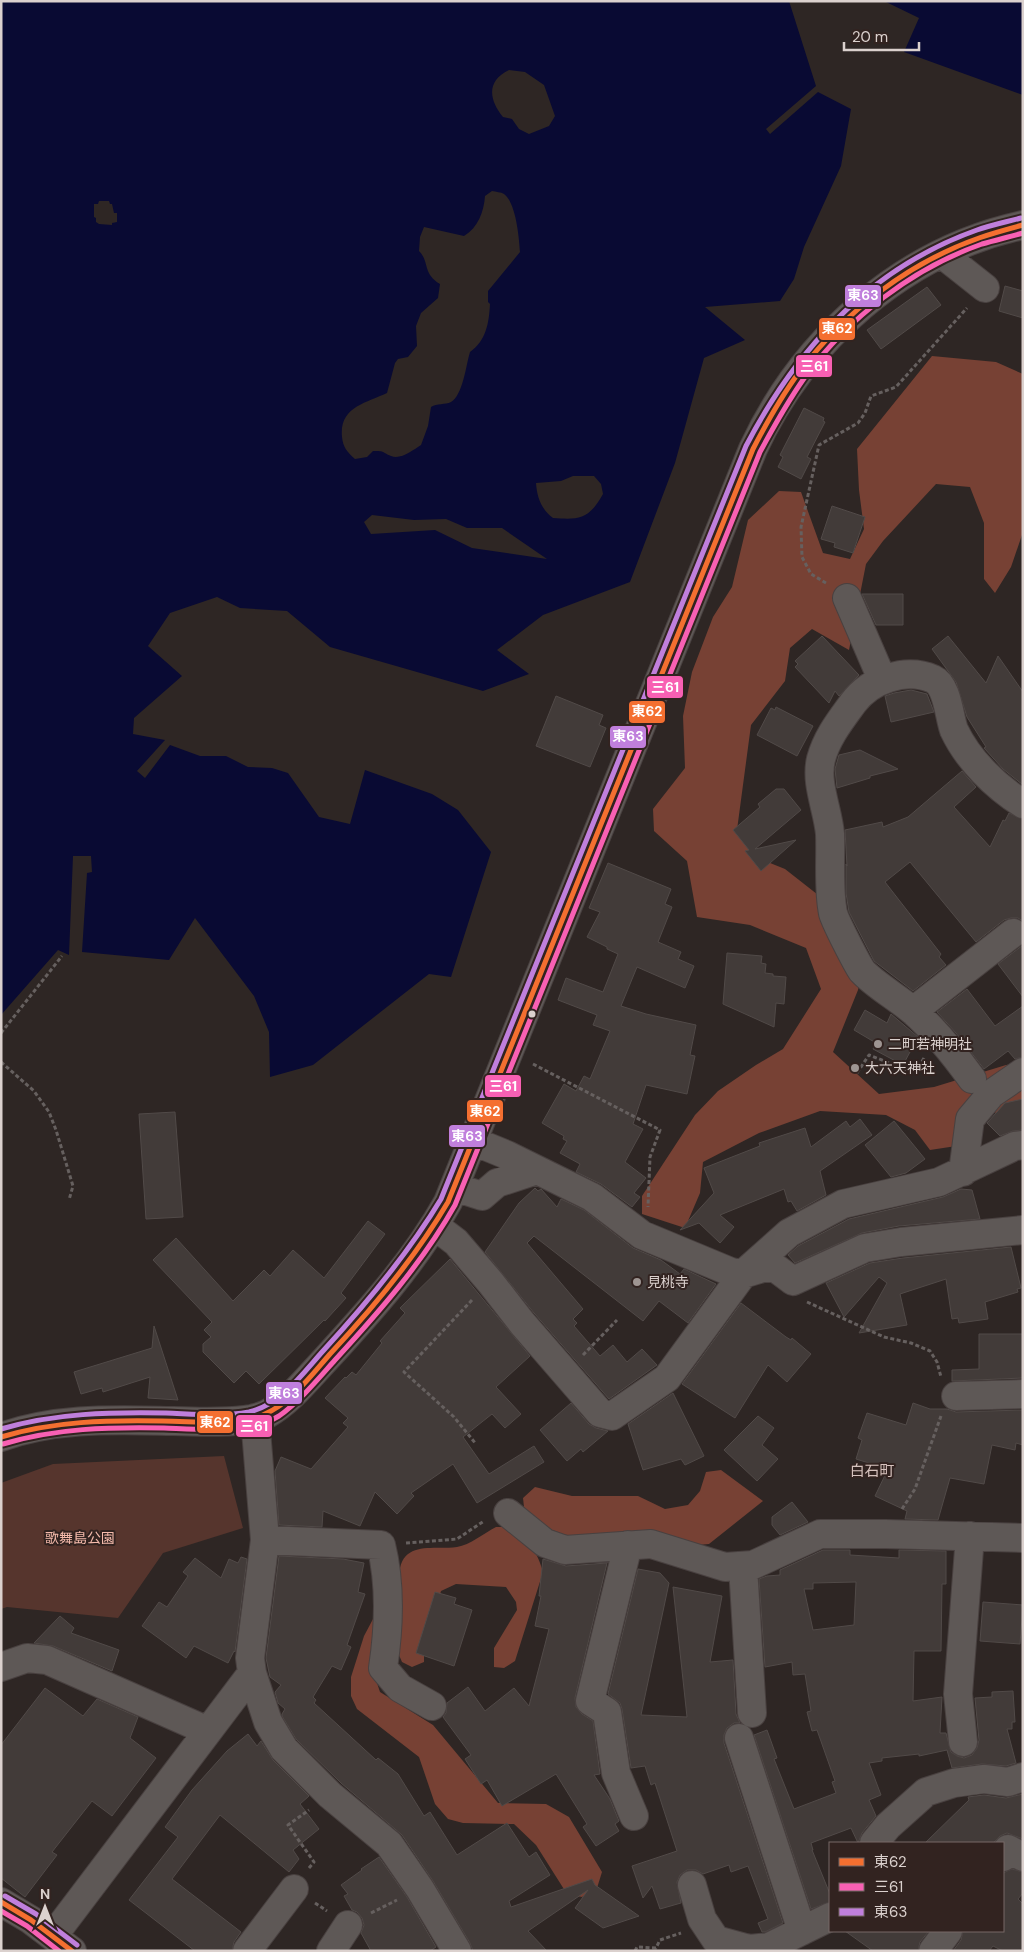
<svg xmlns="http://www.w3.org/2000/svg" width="1024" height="1952" viewBox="0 0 1024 1952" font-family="'DM Sans','Noto Sans JP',sans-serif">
<rect width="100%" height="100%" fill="#2e2624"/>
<!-- green -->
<path fill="#56352d" d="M224,1456L243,1528L163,1553L118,1618L7,1607L1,1609V1483L53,1464Z"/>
<!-- forest -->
<path fill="#774134" d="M932,356L996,362L1023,374V532L1011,567L995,593L984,579V523L970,487L936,484L883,541L866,564L849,650L812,629L790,648L785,681L751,725L737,830L755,857L785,869L836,909L864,963L858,990L833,1052L879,1094L934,1087L1006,1065L1023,1063V1105L987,1115L976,1143L930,1150L915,1130L886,1115L820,1111L759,1133L703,1162L700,1193L685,1228L642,1214V1196L695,1115L718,1091L756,1065L783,1049L821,989L806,948L750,925L697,917L687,861L654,831L653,809L685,768L683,716L692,672L713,617L732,587L748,520L779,491L801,492L823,553L850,559L864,529L859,490L857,449Z
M721,1470L763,1501L709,1544L698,1545L568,1536L542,1526L524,1507L523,1498L535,1487L572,1496H638L665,1509L688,1505L700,1491L706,1472Z
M496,1527C499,1527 504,1527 508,1527C526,1531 539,1556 543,1572L515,1661L504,1668L494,1667V1648L517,1610L516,1602L506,1587L456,1584L441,1591L424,1648V1662L412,1667L402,1662L396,1648L400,1568C406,1541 436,1550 457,1547C470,1545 484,1533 496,1527Z
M379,1616L375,1677L380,1692L433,1725L498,1803L546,1804L569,1817L602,1872L597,1888L582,1897L567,1894L536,1845L514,1824L463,1823L448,1819L435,1804L419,1757L357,1709L351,1696V1677L364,1636L373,1619Z"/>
<!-- water -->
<path fill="#090a33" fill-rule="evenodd" d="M1,1H789L816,86L766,129L770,134L818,92L851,109L841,166L804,247L794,279L780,301L705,307L745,340L704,358L675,463L630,582L543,615L497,650L529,674L483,691L330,647L287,611L240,608L217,597L170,613L148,646L182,676L134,718L133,734L165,740L137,771L145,778L170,745L200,756H226L248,767L272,768L288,773L319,817L350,824L365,770L432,794L458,810L491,852L451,977L429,974L313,1065L270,1077L269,1032L254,996L195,918L169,960L82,952L87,873L92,872L91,856H73L69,955L58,950L1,1015ZM509,70L525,72L544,85L555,116L549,126L529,134L519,129L512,119L503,117C489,100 486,81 509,70ZM492,191C496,192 501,192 504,194C516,203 519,237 520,252L488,291V302L490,304C489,323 486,341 470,352C466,365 463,395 451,402C445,405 437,403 431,407L428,426L421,445C413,450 401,460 391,456C381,452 386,451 373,451L367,457L355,459C347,452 343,447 342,437C339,407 366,403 387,393L395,363L398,359L408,357L417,346L416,326L421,313L438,298L440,284C422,273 430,262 419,251L420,237L424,227L464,236C478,228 484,211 485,196ZM99,201H109L110,204H112L114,213H117V222L112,223V225L99,224L96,222V218L94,217V204H98ZM573,476H594L601,484L603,494C589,519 580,520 553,518C541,509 537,497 536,483L561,481ZM372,515L414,520L446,519L467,528H502L547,559L472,548L435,530L371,534L364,522Z
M884,1H1023V95L904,52L919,18Z"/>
<!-- building -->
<path fill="#423b39" stroke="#514a48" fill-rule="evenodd" d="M1005,286L1023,291V318L999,311Z
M927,287L941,305L881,349L867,330Z
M804,408L824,418L823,421L825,422L807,457L811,459L801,479L778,467L783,457L780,455Z
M832,506L865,517L853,553L834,547L835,543L821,539Z
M862,594H903V625H876Z
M822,636L859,675L839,696L835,691L829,703L795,667L798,664L795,661Z
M948,636L986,683L998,656L1023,692V785L1003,769L984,748L986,747L967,717L956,682L932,649Z
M911,690L927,694L934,712L891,722L885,696L894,693Z
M556,696L603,715L599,725L606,728L590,767L536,746Z
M776,707L813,726L797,756L757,735L771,708L775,710Z
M860,750L898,769L870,776V778L837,788L835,769L839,755Z
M962,771L976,787L954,807L990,847L1003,820L1005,821L1009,813L1023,819V921L1018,918H1011L1004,920L976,942L910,862L885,882L941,954L939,957L946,965L913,991L874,961L849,912L846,893V864L847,866L845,830L882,822L883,827L908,817Z
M776,789H784L801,810L755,849L796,840L761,871L745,851L749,850L733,830L760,807L758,804Z
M608,863L671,889L665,904L672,907L658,942L681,952L678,959L694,966L685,988L637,967L621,1006L646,1014L696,1025L690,1055L695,1056L687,1094L646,1085L633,1124L643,1129L625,1162L646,1178L634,1193L640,1197L632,1207L601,1184L576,1172L580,1164L560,1153L567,1141L563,1139L564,1136L542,1123L564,1084L576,1091L584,1076L590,1079L610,1031L593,1025L597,1015L558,1000L566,978L603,992L618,954L607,949V947L587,937L600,912L589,908Z
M1023,945V997L998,964Z
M727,953L762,956L761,963L766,964L765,973L773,974V976L786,977L784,1004L776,1003L774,1027L723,1004Z
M967,989L995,1026L1023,1006V1057L1015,1059L1008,1051L984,1069L956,1033L937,1012Z
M865,1010L887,1023L891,1014L918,1037L903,1065L873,1049L876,1043L854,1030Z
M1023,1099V1130L1013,1131L1000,1136L987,1123L1005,1103Z
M175,1112L183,1217L146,1219L139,1114Z
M860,1119L872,1135L820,1171L826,1195L797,1211L791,1201L788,1202L784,1189L720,1215L734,1227L720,1243L699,1223L680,1230L714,1193L704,1168L760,1146L759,1143L805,1128L811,1147L846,1121L850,1127Z
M894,1121L925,1159L906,1173L891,1177L865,1145Z
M535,1188L538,1191L541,1189L557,1207L561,1199L584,1210L633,1248L661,1260L680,1274L684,1269L716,1284L688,1323L659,1301L643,1321L534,1236L527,1243L583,1309L573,1319L577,1323L574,1326L600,1356L613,1345L627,1362L642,1349L657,1365L609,1399L534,1313L485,1252L519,1203Z
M961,1189L972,1190L980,1219L899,1226L862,1233L795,1263L788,1255L798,1246L849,1219L943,1197Z
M368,1221L385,1234L341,1293L346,1298L325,1321L324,1320L259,1384L246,1371L234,1383L203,1352V1344L211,1337L204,1330L212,1322L153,1260L176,1238L233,1301L264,1270L270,1276L293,1250L324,1278Z
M1011,1247L1021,1288L1017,1289L1018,1292L985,1302L988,1319L959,1323L958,1318L952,1319L946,1279L900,1294L907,1325L859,1333L887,1283L879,1277L844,1317L826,1283L870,1263L903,1258Z
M450,1259L530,1356L496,1387L521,1414L505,1428L492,1414L463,1437L489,1474L534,1446L544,1462L477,1503L453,1464L411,1493L414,1496L397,1514L375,1492L360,1526L323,1511L322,1527L279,1525L275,1471L281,1457L311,1469L348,1427L343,1423L348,1418L325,1398L345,1377L346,1378L352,1372L356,1375L382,1343L380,1341L405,1313L400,1308Z
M741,1303L786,1337L791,1340L792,1338L811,1354L787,1382L768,1365L735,1418L682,1384Z
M154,1326L178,1400L148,1398L150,1377L103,1392L102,1388L81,1394L74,1372L152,1348Z
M979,1334H1023V1378L952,1381V1370L979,1369Z
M673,1393L704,1456L685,1465L681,1459L643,1470L628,1424Z
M571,1403L589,1424L596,1428L608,1431L583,1452L581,1449L567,1461L540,1430Z
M913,1403L930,1409H947L956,1412L1023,1410V1445L1016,1443L1015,1450L992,1445L984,1484L950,1478L938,1520L905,1519L907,1511L875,1496L888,1469L856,1459L862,1440L858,1438L867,1413L906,1425Z
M758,1416L774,1428L762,1445L778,1459L757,1481L724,1450Z
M792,1502L808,1522L780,1535L772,1525V1517Z
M823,1550H850V1555L899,1558V1550L946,1551V1584H942L941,1651H914L913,1701L942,1697L940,1733H946L951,1752L957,1756L964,1758L972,1755L977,1748L979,1740L975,1698L992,1697V1692L1013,1691L1015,1722H1012V1729H1007L1016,1763L1006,1766L982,1764L952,1768L947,1750L919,1756V1754L882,1758V1761L869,1763L881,1795L869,1800L876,1816L862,1833L858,1843L851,1828L811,1843L813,1850H812L830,1894V1902L811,1909L754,1735L767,1730L777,1758L774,1759L794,1809L836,1793L832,1782L835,1781L817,1730L812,1731L807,1712L811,1711L805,1674L793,1675L792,1662L765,1667L759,1579L767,1576L780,1575V1570ZM856,1582L854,1625L813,1630L804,1589H813V1583Z
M279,1556L343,1559L364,1563L358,1592L365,1594L347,1645L351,1647L341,1670L332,1666L313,1697L316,1700L314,1703L376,1760L378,1758L398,1774L424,1816L430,1812L457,1855L507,1823L529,1857L536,1852L550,1875L509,1901L511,1907L592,1879L595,1885L639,1916L603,1928L575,1908L588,1890L528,1931L547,1951H473L470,1943L433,1881L402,1835L341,1783L296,1739L282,1716V1714L285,1709L278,1703L275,1692L281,1685L270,1677L266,1658Z
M241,1557L247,1559L235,1652L234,1651L228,1663L194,1646L186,1658L142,1626L159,1602L167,1607L188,1576L183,1572L195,1558L221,1578L229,1559L238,1563Z
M543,1559L566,1566L607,1563L575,1698L576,1707L582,1714L593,1721L600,1774L594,1775L610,1799L619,1821L615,1824L619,1831L596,1846L583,1827L587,1824L556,1774L502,1806L487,1780L481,1784L465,1759L471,1755L443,1717L446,1713L447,1703L468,1687L485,1711L514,1688L529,1706L549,1629L535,1626L541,1596H539Z
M638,1569L660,1573L669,1583L641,1715L687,1717L673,1587L722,1596L710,1662L733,1660L736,1714L740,1723H734L727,1728L724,1735V1743L783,1923L765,1932H762L758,1923L768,1919L748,1866L731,1872L729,1865L703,1874L696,1870H687L680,1875L677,1882L681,1903L660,1909L652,1886L643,1898L632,1866L677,1851L655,1783L651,1785L645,1766L631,1768L622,1709L620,1703L608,1694Z
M435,1592L456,1598L454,1604L472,1610L454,1666L416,1653Z
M983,1602L1023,1605L1020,1644L980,1641Z
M60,1616L74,1628L71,1633L119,1650L112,1671L53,1646L34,1643Z
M45,1688L83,1716L97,1699L138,1717L130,1738L156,1758L112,1816L92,1801L52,1852L57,1855L25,1897L1,1878V1745Z
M248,1734L257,1746L261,1741L273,1760L309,1796L300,1804L319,1829L293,1850L299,1859L289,1872L220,1815L172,1879L241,1932L234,1942L232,1951H195L129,1900L178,1837L165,1827L192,1790L227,1751Z
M1023,1794V1839L1007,1833L1000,1836L993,1843H925L969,1800L968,1797L984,1795L1006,1798Z
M379,1857L407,1897L436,1947L430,1951H371L361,1933L364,1925L362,1918L357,1912L352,1910L344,1896L348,1894L341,1885L362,1870L361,1869Z
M1012,1869L1023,1872V1893L1018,1899L1023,1904V1951H1003L993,1946L989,1951H953L961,1940L963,1931H1003V1873Z
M845,1931H929L920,1942L918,1951H873Z"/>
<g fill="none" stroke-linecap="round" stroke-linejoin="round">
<defs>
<path id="minor" d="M942,254L985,288
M847,598L882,679
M913,1011L1013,933
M972,1079C954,1054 936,1031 913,1011C898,998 875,985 862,971C857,964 835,921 833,913C828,888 831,860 830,834C828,810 815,783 821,759C827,737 840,721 853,703C870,680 905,667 933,679C948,686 949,717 954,730C968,760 995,786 1023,804
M473,1141L507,1155L592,1197L642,1235L731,1272L743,1274L766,1267L777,1269L793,1281L865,1248L901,1242L1023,1230
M963,1172L970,1119L991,1094L1023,1072
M454,1187L482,1196L497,1183L537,1170
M435,1226L456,1242L491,1283L522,1323L600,1413L612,1416L667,1378L743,1274L789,1233L843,1204L939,1182L1015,1146L1023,1145
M956,1396L1023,1394
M255,1418L265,1540L250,1658L252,1673L268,1722L284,1749L330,1795L389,1844L420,1889L457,1951
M1,1437C58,1417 114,1420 173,1421C197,1422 221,1423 245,1420C252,1419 260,1417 267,1414C289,1402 308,1378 325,1360C370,1311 415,1261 448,1202L753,449C804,339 903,251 1023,225
M508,1513L545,1543L565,1550L651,1544L725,1567L753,1565L820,1534H885L1023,1538
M265,1540L381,1545C391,1585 389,1628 383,1668L400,1688L432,1706
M628,1545L590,1701L607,1712L616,1773L634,1816
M743,1567L752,1713
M1,1667L27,1658L47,1660L208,1731
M739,1738L802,1931
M963,1742L958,1694L970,1536
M874,1843L888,1826L926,1792L954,1783L984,1779L1008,1782L1023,1777
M1003,1857L1008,1849L1023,1857
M692,1885L702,1919L716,1940L749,1949L769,1947L830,1917
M1,1902L31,1920L72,1951
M53,1936L252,1673
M247,1951L294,1889
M331,1951L348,1925
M933,1951L948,1931"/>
</defs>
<!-- minor casing -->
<use href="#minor" stroke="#494140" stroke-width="30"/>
<!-- path -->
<path stroke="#66605f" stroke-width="3" stroke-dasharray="4 2.5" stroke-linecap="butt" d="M826,583L811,574L802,557L801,527L819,445L858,423L865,413L871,396L896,387L967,308
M1,1033L62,956
M1,1062L34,1091L49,1112L56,1130L73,1186L69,1200
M533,1064L660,1130L650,1157L648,1207
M857,1073L869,1055L915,1073L924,1058
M472,1300L404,1372L454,1417L476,1444
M807,1302L884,1337L911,1343L930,1351L937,1362L941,1377
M583,1355L617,1320
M902,1509L915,1489L941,1416
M406,1543L457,1539L484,1521
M309,1868L314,1862L288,1825L309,1810
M315,1903L327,1911
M371,1913L397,1900
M635,1951L637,1947L656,1948L660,1940L681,1933"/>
<!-- minor -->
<use href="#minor" stroke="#5e5856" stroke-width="28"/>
<defs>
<path id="bus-1" d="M1,1437C54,1421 107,1420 162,1421C191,1421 221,1425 249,1419C284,1413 308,1379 330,1354C374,1307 415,1258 448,1202L753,449C767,422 782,395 800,371C846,311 908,263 979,238C993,233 1008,229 1023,225
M1,1902L31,1920L72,1951"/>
<path id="bus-2" d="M3,1444C56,1428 109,1427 164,1428C192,1429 220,1431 247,1427C258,1426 269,1422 279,1416C300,1401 318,1379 335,1360C379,1312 423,1262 455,1205L760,452C774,426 788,401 805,377C848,318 913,268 982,244C996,240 1009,237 1023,233
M1,1911L27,1926L59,1951"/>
<path id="bus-3" d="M1,1429C55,1413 110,1412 166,1413C193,1414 222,1417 249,1412C281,1405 303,1373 323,1351C367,1303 408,1254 441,1199L746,446C797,348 870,268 977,230C991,225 1006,222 1021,218
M5,1896L36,1914L77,1945"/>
</defs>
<!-- bus-1 casing -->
<use href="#bus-1" stroke="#322320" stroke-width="9"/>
<!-- bus-2 casing -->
<use href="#bus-2" stroke="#322320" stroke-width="9"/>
<!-- bus-3 casing -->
<use href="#bus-3" stroke="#322320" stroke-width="9"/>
<!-- bus-1 -->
<use href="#bus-1" stroke="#f46f30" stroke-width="5"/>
<!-- bus-2 -->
<use href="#bus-2" stroke="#f860b3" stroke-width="5"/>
<!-- bus-3 -->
<use href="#bus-3" stroke="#c07fdc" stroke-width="5"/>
</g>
<!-- markers -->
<circle fill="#dbd1ce" stroke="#322320" stroke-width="2" cx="532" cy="1014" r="4.5"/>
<g fill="#9e9592" stroke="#322320" stroke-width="2">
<circle cx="878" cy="1044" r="5"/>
<circle cx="855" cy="1068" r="5"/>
<circle cx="637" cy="1282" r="5"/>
</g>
<g text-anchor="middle" stroke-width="4" stroke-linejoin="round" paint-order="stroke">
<!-- poi labels -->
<g font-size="14" fill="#dbd1ce" stroke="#322320" text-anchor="start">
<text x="888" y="1049">二町若神明社</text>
<text x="865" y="1073">大六天神社</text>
<text x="647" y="1287">見桃寺</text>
</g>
<!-- park labels -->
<g font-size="14" fill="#f4baab" stroke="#322320">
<text x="80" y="1543">歌舞島公園</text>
</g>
<!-- neighbourhood labels -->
<g font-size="15" fill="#d6c2bd" stroke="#322320">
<text x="872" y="1476">白石町</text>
</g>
</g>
<g stroke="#322320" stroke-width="2">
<rect x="844" y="284" width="38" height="24" rx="5" fill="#c07fdc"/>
<rect x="818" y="317" width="38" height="24" rx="5" fill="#f46f30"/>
<rect x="795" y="354" width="38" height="24" rx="5" fill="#f860b3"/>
<rect x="646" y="675" width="38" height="24" rx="5" fill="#f860b3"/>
<rect x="628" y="700" width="38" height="24" rx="5" fill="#f46f30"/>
<rect x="609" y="725" width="38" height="24" rx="5" fill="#c07fdc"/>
<rect x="484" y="1074" width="38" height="24" rx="5" fill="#f860b3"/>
<rect x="466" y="1099" width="38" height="24" rx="5" fill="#f46f30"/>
<rect x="448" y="1124" width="38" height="24" rx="5" fill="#c07fdc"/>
<rect x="265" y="1381" width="38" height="24" rx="5" fill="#c07fdc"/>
<rect x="196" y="1410" width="38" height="24" rx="5" fill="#f46f30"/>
<rect x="235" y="1414" width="38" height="24" rx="5" fill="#f860b3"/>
</g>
<g font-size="14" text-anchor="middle" font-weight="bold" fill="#fff">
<text x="863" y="300">東63</text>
<text x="837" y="333">東62</text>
<text x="814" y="371">三61</text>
<text x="665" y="692">三61</text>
<text x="647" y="716">東62</text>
<text x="628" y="741">東63</text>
<text x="503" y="1091">三61</text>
<text x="485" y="1116">東62</text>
<text x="467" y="1141">東63</text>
<text x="284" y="1398">東63</text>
<text x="215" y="1427">東62</text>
<text x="254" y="1431">三61</text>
</g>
<!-- border -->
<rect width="1024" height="1952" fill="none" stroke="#dbd1ce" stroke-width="5"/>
<!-- legend -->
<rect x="829" y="1842" width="175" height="90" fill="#322320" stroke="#766966"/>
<rect x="839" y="1858" width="25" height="8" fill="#f46f30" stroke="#766966"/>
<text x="874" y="1867" font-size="15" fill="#dbd1ce">東62</text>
<rect x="839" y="1883" width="25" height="8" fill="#f860b3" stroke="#766966"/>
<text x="874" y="1892" font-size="15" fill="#dbd1ce">三61</text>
<rect x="839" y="1908" width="25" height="8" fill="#c07fdc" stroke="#766966"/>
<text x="874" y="1917" font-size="15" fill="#dbd1ce">東63</text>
<!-- north arrow -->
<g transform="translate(45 1907)" stroke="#322320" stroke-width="4" paint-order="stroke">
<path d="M0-4L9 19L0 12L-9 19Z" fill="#dbd1ce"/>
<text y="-8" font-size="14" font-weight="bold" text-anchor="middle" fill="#dbd1ce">N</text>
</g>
<!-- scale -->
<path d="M844 42v8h75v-8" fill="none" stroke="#dbd1ce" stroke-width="2.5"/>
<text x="852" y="42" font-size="15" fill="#dbd1ce" stroke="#322320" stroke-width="4" paint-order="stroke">20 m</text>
</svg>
